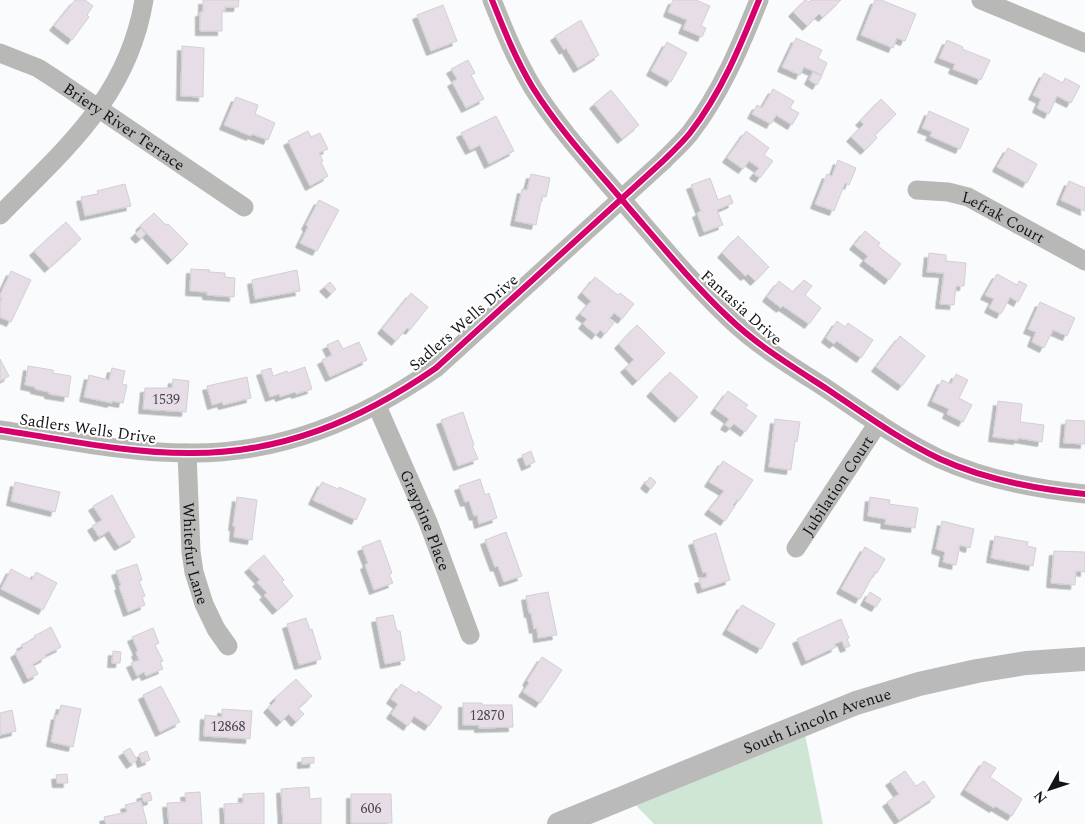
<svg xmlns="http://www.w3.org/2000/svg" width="1085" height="824" viewBox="0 0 1085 824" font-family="Spectral,serif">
<defs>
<filter id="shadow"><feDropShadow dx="-4.5" dy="4.5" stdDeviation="0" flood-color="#0004"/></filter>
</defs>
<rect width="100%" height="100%" fill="#fafbfd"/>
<!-- green -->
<path fill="#cfe6d5" d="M803,724L823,824H654L627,796Z"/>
<!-- building -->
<path fill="#e6dde6" stroke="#d1d0d2" filter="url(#shadow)" d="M75,0H85L93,6L87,15L89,17L72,40L54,26Z
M203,0H239L238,7H225V11H222V31H200V12H203Z
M673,0H696L710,6L701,26L706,28L702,37L683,29L687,20L668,12Z
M805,0L809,2L811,0H841L823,17L819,14L807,26L793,12Z
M875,0H881L916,14L905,41L897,38L893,48L861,35Z
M443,5L457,41L431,51L417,15Z
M581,20L599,55L578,68L566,48L564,50L555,36Z
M796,38L822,50L818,58L827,63L822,75L804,67L800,75L782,67Z
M947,40L963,47L962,49L990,60L981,80L953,69L955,64L939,58Z
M667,42L687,53L671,82L651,71Z
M182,46L204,48L203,97L181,96Z
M468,60L475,73L471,75L484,99L466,108L452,82L457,79L451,69Z
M813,72L822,76L817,85L809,80Z
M1044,73L1063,83L1065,78L1080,86L1071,103L1057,96L1049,114L1037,108L1041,99L1033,95Z
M773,89L794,101L790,108L799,113L792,125L776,115L771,124L752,114L757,105L762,108Z
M611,90L639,125L622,139L594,104Z
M236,97L258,105L255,114L275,123L268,140L252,134L251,136L224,125Z
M881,99L896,114L875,135L877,138L865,150L851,137L864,124L860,121Z
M929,111L969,129L960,149L930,136L932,132L922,128Z
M496,116L514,151L489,164L480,145L470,150L461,133Z
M308,131L311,137L320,133L328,149L319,153L323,161L321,162L328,176L310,186L288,141Z
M746,131L769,148L764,155L773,161L760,178L754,174L759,168L749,161L743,169L727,158Z
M1008,148L1037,164L1027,183L997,167Z
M838,160L856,168L849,185L845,183L834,211L815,204L827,174L832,176Z
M531,174L550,178L546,197L542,196L536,225L515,221L522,189L527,190Z
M710,178L718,200L730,195L733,203L717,210L723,225L704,232L697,213L701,211L691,185Z
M1069,181L1085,188V211L1061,200Z
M125,184L131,206L85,216L81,197L98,194L97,191Z
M319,200L339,210L317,251L300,243L308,227L306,225Z
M154,213L166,225L168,224L188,244L172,260L140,226Z
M66,222L81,239L49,268L34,251Z
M141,228L146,234L140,239L135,234Z
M865,231L880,243L878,246L901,264L889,280L864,261L868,256L854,245Z
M738,236L769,267L755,281L748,274L745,276L722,253Z
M929,253L946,255V261L966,263L964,286H956L954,305L940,304L944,273L927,272Z
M191,269L210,270L209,272L225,273V277L235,278L234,297L207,295V292L190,291Z
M297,270L300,291L255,299L252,280Z
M11,271L31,280L11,322L0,317V303L2,298H0V295Z
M997,274L1017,285L1019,281L1027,285L1018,302L1010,297L1001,314L989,308L994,299L985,295Z
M595,277L618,295L620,293L634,304L622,319L614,313L609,319L614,323L605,334L600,330L596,335L583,324L587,319L580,314L591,301L582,293Z
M804,280L812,286L805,295L821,308L809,324L783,306L781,308L767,297L779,281L793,292Z
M330,282L336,289L331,294L324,287Z
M411,293L428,307L410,330L407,328L396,341L382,329Z
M1040,302L1075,318L1067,336L1053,330L1044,348L1032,342L1036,332L1028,329Z
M837,321L845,327L848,323L873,340L861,358L837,341L834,344L826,338Z
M637,325L665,353L637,381L625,368L634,360L619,344Z
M900,336L925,356L902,386L876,367Z
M338,340L343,349L359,342L367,360L330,377L322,360L332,355L327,345Z
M0,359L9,376L0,381Z
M28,366L53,370V373L71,376L68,397L49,394V392L35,389V387L25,385Z
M305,367L312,389L296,394L295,392L280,397L279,394L270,397L261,371L271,368L273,376L287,371L288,373Z
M112,368L125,371L122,384L127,385L123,403L112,401V403L84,397L89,375L109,380Z
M670,372L698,397L679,418L651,392Z
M956,374L968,380L959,398L972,405L963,422L947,414L949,409L932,401L942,380L951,384Z
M247,377L251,398L223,405L222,402L212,405L207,386Z
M173,379L189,381L186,412L143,409L145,388H172Z
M728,391L748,405L745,408L757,416L745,432L734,424L730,428L725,425L729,419L715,409Z
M998,401L1022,404L1020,422L1044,425L1042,442L1018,438V440L993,437Z
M463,412L474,445H472L478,459L458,466L441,420Z
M775,419L800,422L797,442L795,441L791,470L769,467Z
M1066,420L1085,421V444L1064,443Z
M531,451L535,462L526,466L522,455Z
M723,461L753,480L739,501L737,500L733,505L735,506L725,521L709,510L724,491L709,482Z
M650,477L656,482L651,489L645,484Z
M480,479L485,495L489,493L497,518L479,524L477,515L474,516L469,501L465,502L459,486Z
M15,482L60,492L55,512L11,501Z
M322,482L338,489L339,487L366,499L356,520L313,500Z
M112,495L135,537L119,546L109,531L99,537L92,526L102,520L93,506Z
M237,497L257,500L252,540L234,537L235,526H233Z
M870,497L890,500L889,504L918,508L915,528L885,524L886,519L868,516Z
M942,521L974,529L970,548L960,545L956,565L943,562L945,552L936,549Z
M506,532L522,576L504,582L498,566L495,567L485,540Z
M716,533L730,580L702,589L699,579L707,577L706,572L703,573L693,541Z
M995,536L1028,542L1027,546L1036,548L1033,566L991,558Z
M380,540L392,573L389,574L393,583L374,590L365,565L368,563L362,547Z
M865,547L885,559L877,573L875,572L860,599L841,589Z
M1054,551L1085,552V572L1076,571L1075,585L1051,583Z
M264,555L284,580L282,582L293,596L277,610L264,595L267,593L257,582L260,580L249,568Z
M137,564L142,580L139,581L145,596L142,597L145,605L128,612L119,586L121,585L116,571Z
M11,569L32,580L36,572L57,583L43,610L1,589Z
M548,592L557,635L538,638L537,628L534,629L531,613H529L526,596Z
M870,592L881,599L876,607L865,601Z
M742,605L775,624L761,649L727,630Z
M393,615L397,631H400L405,660L385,664L376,618Z
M306,618L310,630L312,629L321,659L299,665L287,624Z
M841,619L849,638L847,639L850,646L845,648L842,641L835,644L836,647L806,661L797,639Z
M51,627L61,647L45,655L46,657L33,664L38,674L28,679L15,653L23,648L21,645L35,638L34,636Z
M153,628L159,643L155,645L163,661L160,662L163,669L146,676L144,672L137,676L131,663L139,660L136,652L138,651L132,637Z
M113,651L121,652L120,663H112Z
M542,657L562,670L540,703L523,692L529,683L527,681Z
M296,679L312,696L298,708L304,714L296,722L289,714L281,722L268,708L276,700L274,699Z
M401,684L417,694L418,691L442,707L429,726L414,716L408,726L391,714L398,704L391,699Z
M161,686L180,722L160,732L143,695Z
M463,703H482V705H512L513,727L479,728V725H463Z
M61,705L81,709L73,747L51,742L56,715L58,716Z
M222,709L252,711L250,739L204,736L205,715L222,717Z
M12,710L16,731L0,735V713Z
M130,748L137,760L131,764L123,752Z
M147,751L150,760L142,763L139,754Z
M314,757V763L302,764V758Z
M984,761L996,768L990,777L1022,799L1012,816L995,806L994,808L965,790Z
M905,771L916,786L924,781L935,797L899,820L887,802L899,794L890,781Z
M67,774L68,783H57L56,775Z
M309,787L310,799L321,798V824H283L281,789Z
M150,792L152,800L144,802L141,795Z
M200,792L202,824H169L167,803L186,802L185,793Z
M264,793V824H225L224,804L243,803V794Z
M351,794H391L392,823H351Z
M141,801L147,824H106L104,817L127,812L125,805Z"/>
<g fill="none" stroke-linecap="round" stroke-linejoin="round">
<!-- minor -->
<g stroke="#b8b8b7" stroke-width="19">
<path d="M492,0C504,30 516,60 533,88C560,131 596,169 629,208C661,245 693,284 729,318C758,346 793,367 827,389C864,414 900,440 940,459C986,480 1035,489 1085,494"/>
<path d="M981,0L1085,43"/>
<path id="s1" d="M0,53L38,68L55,79L244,207"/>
<path id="s2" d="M917,190L948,192L968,197L1085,261"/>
<path d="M0,215C65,149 128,97 144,0"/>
<path id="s3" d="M377,406L428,522L470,635"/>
<path d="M0,430C62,439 125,453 188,453C281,454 361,420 436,368L663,161C672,152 682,143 690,133C721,93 740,47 759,0"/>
<path id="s4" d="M187,453L191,552L194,572L204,604L216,629L228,646"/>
<path id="s5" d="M796,548L878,423"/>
</g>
<!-- major -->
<path stroke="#bababb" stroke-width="24" id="s6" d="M559,824L856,703L919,684L977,671L1026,663L1085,659"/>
<defs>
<path id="cycleway" d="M492,0C504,30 516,60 533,88C560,131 596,169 629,208C661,245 693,284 729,318C758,346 793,367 827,389C864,414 900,440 940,459C986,480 1035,489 1085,494
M0,430C62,439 125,453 188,453C281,454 361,420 436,368L663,161C672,152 682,143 690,133C721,93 740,47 759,0"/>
</defs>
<!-- cycleway casing -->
<use href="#cycleway" stroke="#fff" stroke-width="9"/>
<!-- cycleway -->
<use href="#cycleway" stroke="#d6006c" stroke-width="6"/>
</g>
<g text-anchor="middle" stroke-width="4" stroke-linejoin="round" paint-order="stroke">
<!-- number labels -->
<g font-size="14" fill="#48474c">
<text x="166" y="404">1539</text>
<text x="487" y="720">12870</text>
<text x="228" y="731">12868</text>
<text x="371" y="813">606</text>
</g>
<!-- street labels -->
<g font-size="16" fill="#141518" stroke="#fff">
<text dy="6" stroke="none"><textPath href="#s1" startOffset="145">Briery River Terrace</textPath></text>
<text dy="6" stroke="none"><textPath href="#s2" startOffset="92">Lefrak Court</textPath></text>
<text transform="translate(742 307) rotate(42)" y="6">Fantasia Drive</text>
<text transform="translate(463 322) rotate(-41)" y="6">Sadlers Wells Drive</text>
<text transform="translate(88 428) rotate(8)" y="6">Sadlers Wells Drive</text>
<text dy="6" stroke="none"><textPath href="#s5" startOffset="75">Jubilation Court</textPath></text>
<text dy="6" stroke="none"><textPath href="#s3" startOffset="124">Graypine Place</textPath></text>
<text dy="6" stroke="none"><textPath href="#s4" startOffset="101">Whitefur Lane</textPath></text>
<text dy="6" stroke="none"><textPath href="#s6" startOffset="278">South Lincoln Avenue</textPath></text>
</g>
</g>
<!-- north arrow -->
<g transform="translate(1050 789) rotate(230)" stroke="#ffffff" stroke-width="4" paint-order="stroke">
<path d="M0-4L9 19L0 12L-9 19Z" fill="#141518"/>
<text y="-8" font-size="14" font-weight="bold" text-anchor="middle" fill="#141518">N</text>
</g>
</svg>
